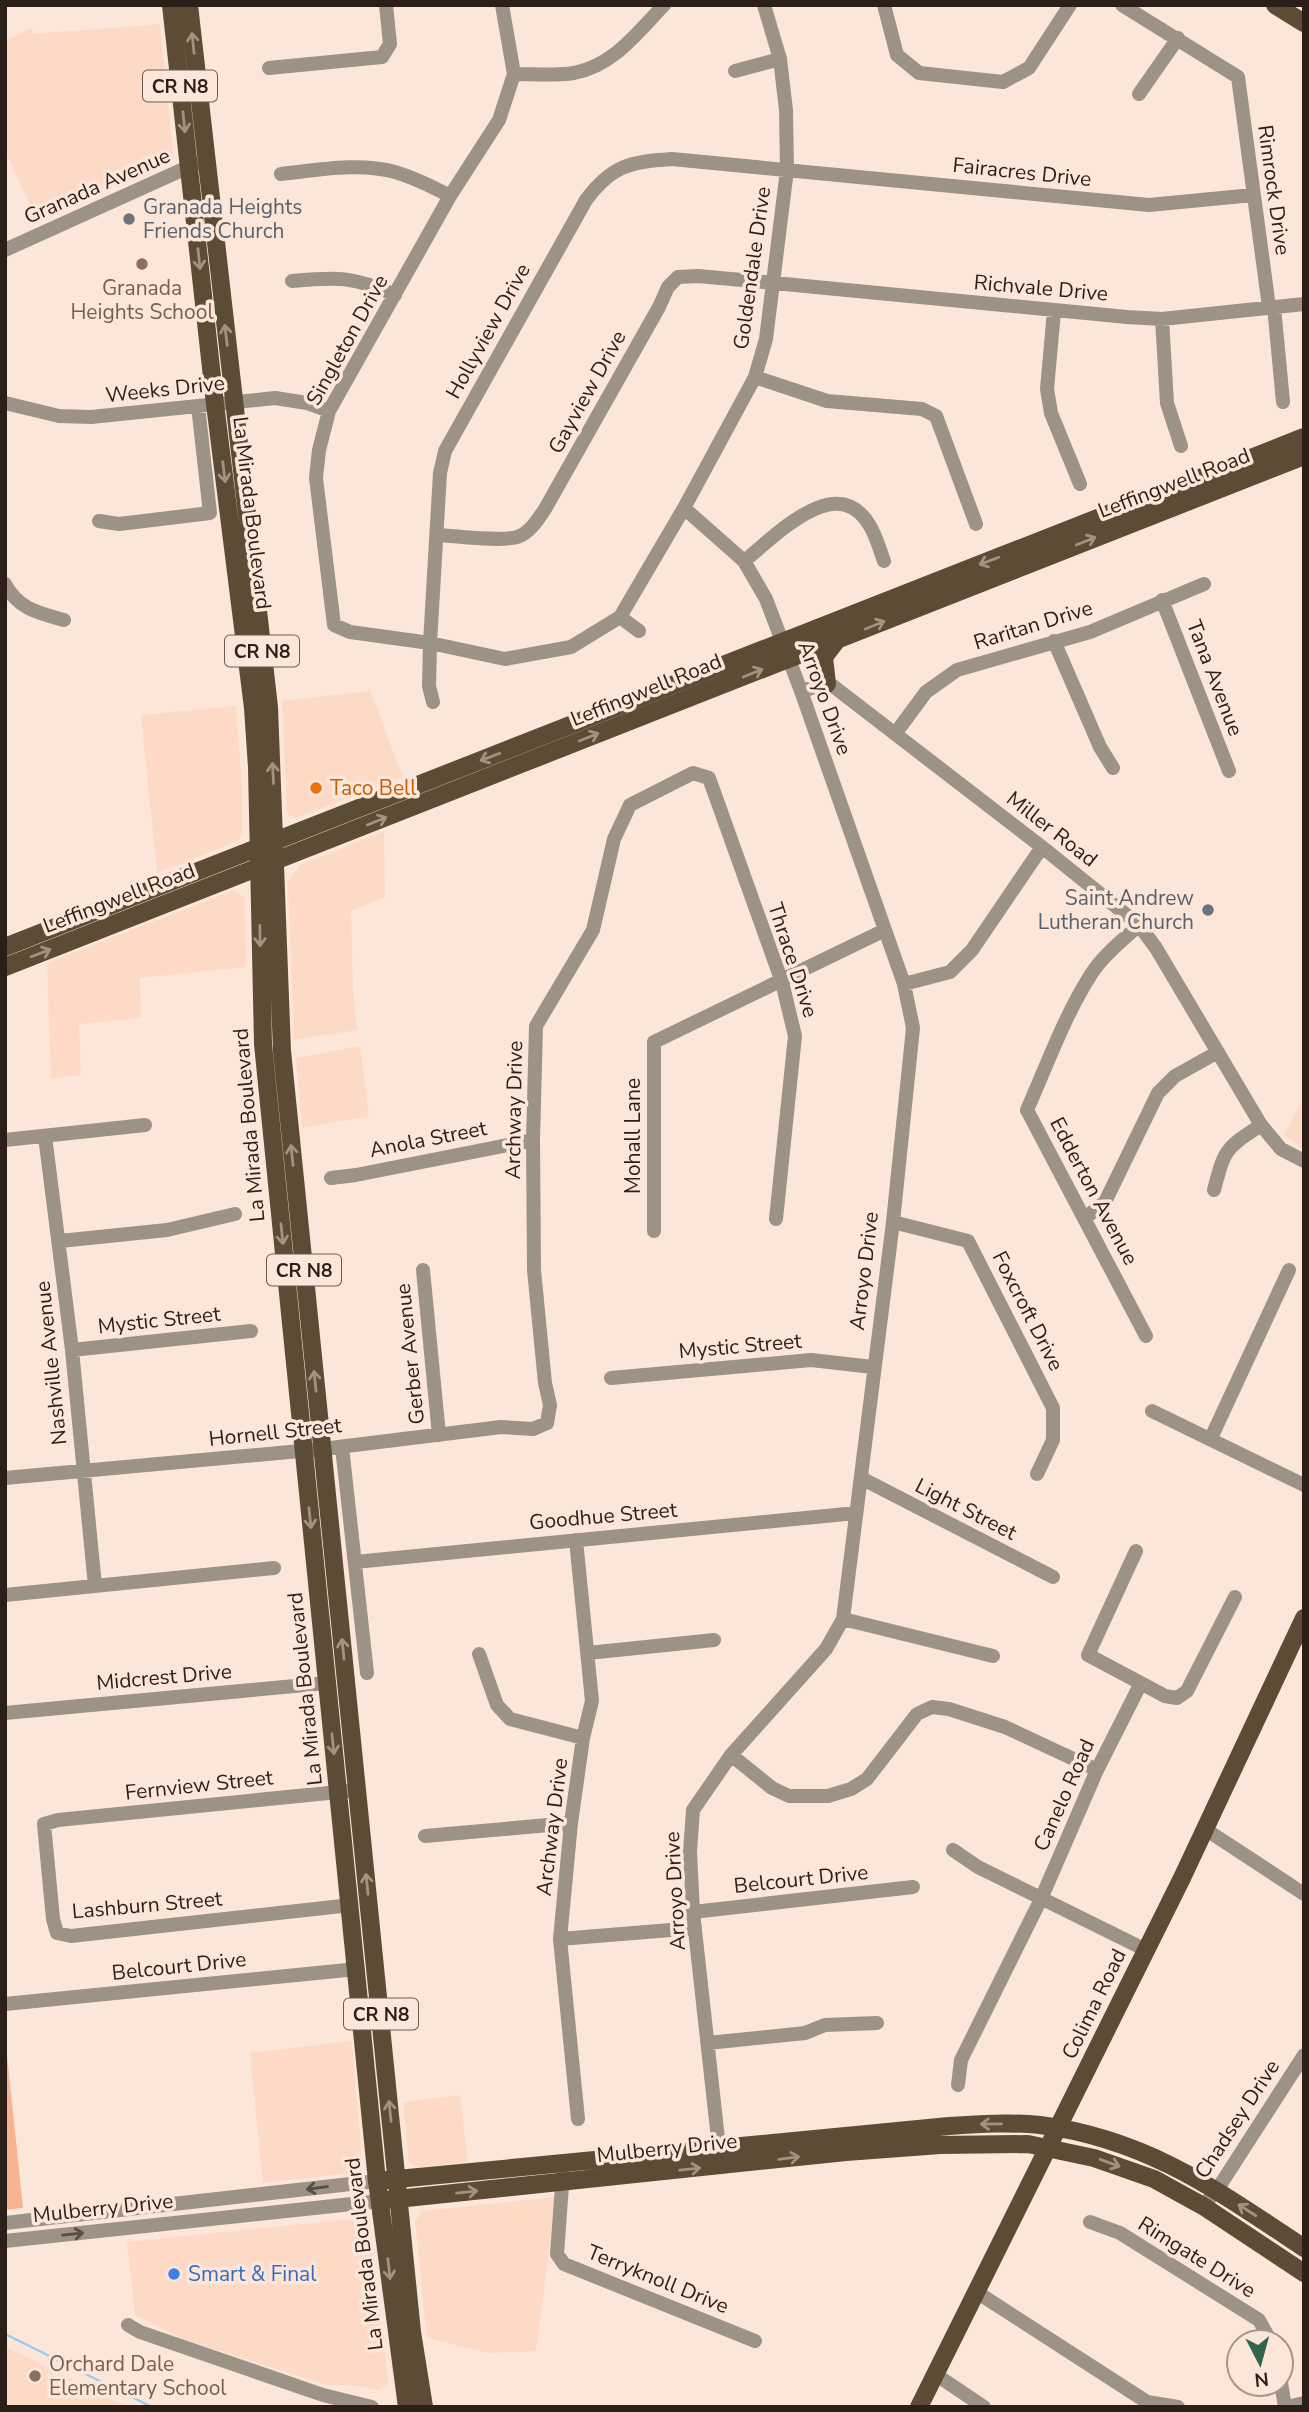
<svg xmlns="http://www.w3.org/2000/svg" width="1309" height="2412" viewBox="0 0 1309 2412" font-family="'Nunito Sans',sans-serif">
<rect width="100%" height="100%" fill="#fce6da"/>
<!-- built -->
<path fill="#fcdac6" d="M160,24L173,153L38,221L5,151V41L32,28L33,34Z
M370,691L403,777L296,818L287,814L282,701Z
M236,706L242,789V836L238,841L157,873L141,715Z
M384,831L385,897L351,911L353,989L357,1030L294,1040L288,882L300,865Z
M234,890L245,898L246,967L140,978L141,1018L79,1024L81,1075L51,1078L47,963Z
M360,1046L369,1116L302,1128L296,1058Z
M1304,1096V1149L1284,1136Z
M352,2041L362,2161L353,2173L263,2183L250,2053Z
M460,2095L468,2162L417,2167L409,2162L403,2102Z
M556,2197L536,2351L488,2353L427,2338L415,2221L423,2211Z
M362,2218L370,2224L388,2379L387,2385L379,2390L351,2385H326L183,2339L135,2315L127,2242Z
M5,2346L126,2406V2407H5Z"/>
<!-- green -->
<path fill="#f6b590" d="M5,2036L23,2208L5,2210Z"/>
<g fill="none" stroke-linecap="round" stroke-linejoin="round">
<!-- stream -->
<path stroke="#97cbf2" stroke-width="2.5" d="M5,2334L152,2407"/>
<!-- minor -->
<path stroke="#9c9286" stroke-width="14" d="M502,5L514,74L499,120L450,196L329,411L319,450L316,478L334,625L350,632L430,643L505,659L571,647L620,617L639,631
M884,5L897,55L919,73L1003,82L1029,68L1070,5
M1122,5L1238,77L1269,307
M269,68L382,57L390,44L386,5
M735,71L780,59
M514,74C533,74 555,76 574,73C614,65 637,33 664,5
M1139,94L1178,38
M281,174C318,170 359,162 395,172C415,178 433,187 450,196
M5,250L195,164
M292,281C337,277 353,276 395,295
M1274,307L1283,402
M1054,311L1047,389L1051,413L1080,484
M1162,319L1167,403L1181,446
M755,377L827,401L922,409L936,416L976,524
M5,403L59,416L91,417L275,398L307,403L329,411
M684,508L744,561L766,599L801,691L904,984L913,1028L893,1222L843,1619L826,1649L731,1755L693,1810L690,1852L693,1912L720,2157
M99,521L119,524L210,513L198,406
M437,535C458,536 499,542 517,537C530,533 538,519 545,509L659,307L668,287L678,277L698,276L774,283L1127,317L1162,319L1304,304
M744,561C775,537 837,469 870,526C876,536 880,550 884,561
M5,584C18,609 39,613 64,620
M1162,600L1229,771
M620,617L684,508L755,377L766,339L787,170L786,110L780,59L764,5
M1054,641L1100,747L1113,768
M801,691L827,684L833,686L1042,847L1139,925L1156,948L1261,1125L1281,1149L1304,1161
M433,702L429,686L430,643L440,473L445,451L586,200C612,165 630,162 672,159L1149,205L1253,195
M895,734L926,692L957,670L1090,632L1204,584
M1139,925C1122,941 1102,956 1090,976C1064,1017 1047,1065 1027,1110L1146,1336
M904,984L950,972L972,950L1042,847
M45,1136L72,1350L95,1586
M5,1140L145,1125
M331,1178L356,1175L533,1140
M1214,1190C1225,1148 1225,1149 1261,1125
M1085,1218L1105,1202L1158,1093L1175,1076L1218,1052
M893,1222L968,1241L1053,1408V1440L1037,1474
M654,1231V1042L885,930
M60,1241L167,1230L235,1214
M423,1270L439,1435
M72,1350L251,1331
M611,1378L811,1360L873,1367
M1152,1411L1304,1485
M1211,1438L1289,1270
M342,1447L367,1673
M5,1478L322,1449L501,1427L533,1429L547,1423L550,1405L545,1383L534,1270L533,1140L536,1026L593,930L614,839L630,805L693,773L709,778L782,982L795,1036L776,1219
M861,1478L1053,1577
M576,1540L592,1701L583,1738L571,1823L560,1939L578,2119
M1136,1551L1088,1655L1165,1696L1177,1698L1187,1691L1235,1597
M355,1562L856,1513
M5,1595L274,1568
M843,1619L993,1656
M588,1653L714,1640
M479,1654L497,1705L510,1719L583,1738
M5,1713L327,1683
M731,1755L772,1788L789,1796H828L851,1789L867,1779L917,1714L932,1707L949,1709L1005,1727L1097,1770
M1205,1829L1304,1894
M425,1836L571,1823
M953,1850L978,1867L1146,1950
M351,1905L71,1936L57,1933L53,1919L44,1824L58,1820L358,1790
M693,1912L913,1887
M560,1939L695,1928
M5,2004L357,1969
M708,2043L805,2033L825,2025L877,2023
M958,2085L961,2060L1041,1899L1097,1770L1141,1683
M563,2172L557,2254L564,2264L755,2341
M1203,2206L1217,2190L1304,2055
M1090,2222L1120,2233L1259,2320L1271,2342
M5,2223L377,2181
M5,2241L380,2201
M975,2291L1147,2402L1178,2407
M128,2325L140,2332L323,2395L372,2407
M935,2374L984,2407
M1281,2383L1285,2407
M1287,2407L1304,2403"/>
<!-- major -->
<path stroke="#5c4b35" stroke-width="18" d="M171,5L215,404L253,708L257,767L263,1044L377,2181L407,2407
M189,5L269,707L282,1051L412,2332L424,2407
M1275,5L1304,23
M827,684L824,657L837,640
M5,947L1304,437
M5,967L1304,456
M387,2180L949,2126C979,2124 1010,2122 1040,2125C1147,2139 1217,2190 1304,2248
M387,2200L846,2152L940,2145L1028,2144L1094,2158L1154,2179L1203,2206L1304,2273
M919,2407L1182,1878L1304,1618"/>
</g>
<!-- one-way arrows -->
<defs><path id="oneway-shaft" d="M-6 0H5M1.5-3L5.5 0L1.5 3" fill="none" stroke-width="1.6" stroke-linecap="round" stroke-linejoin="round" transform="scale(1.75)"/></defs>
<g stroke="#a4917f">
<use href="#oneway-shaft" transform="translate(193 43) rotate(-96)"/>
<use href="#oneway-shaft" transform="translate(184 122) rotate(84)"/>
<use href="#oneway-shaft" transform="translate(199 259) rotate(84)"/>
<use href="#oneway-shaft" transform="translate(226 335) rotate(-97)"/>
<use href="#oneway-shaft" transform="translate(224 472) rotate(83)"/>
<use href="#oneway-shaft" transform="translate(1086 541) rotate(-22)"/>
<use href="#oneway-shaft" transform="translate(989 561) rotate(159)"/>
<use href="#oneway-shaft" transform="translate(875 625) rotate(-22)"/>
<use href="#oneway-shaft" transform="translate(753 673) rotate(-22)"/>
<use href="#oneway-shaft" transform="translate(589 737) rotate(-22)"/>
<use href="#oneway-shaft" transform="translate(490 757) rotate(159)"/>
<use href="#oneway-shaft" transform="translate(273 773) rotate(-93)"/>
<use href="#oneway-shaft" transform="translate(377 821) rotate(-22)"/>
<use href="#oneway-shaft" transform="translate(260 936) rotate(89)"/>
<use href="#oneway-shaft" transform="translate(41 953) rotate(-21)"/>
<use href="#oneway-shaft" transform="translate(292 1155) rotate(-96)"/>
<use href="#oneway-shaft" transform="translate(282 1234) rotate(84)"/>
<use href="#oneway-shaft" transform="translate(315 1381) rotate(-96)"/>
<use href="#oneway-shaft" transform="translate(310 1518) rotate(84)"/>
<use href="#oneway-shaft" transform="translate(343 1649) rotate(-96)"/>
<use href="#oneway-shaft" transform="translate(333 1744) rotate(84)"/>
<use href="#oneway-shaft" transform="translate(367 1884) rotate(-96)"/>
<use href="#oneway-shaft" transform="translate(390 2111) rotate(-96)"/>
<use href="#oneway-shaft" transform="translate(991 2124) rotate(179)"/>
<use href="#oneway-shaft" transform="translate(789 2158) rotate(-7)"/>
<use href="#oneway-shaft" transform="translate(1110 2163) rotate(20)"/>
<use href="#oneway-shaft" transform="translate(690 2169) rotate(-6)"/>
<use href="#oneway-shaft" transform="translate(467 2192) rotate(-6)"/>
<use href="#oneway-shaft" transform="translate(1247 2210) rotate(-147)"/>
<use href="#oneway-shaft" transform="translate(389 2269) rotate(84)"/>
</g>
<g stroke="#594d44">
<use href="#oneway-shaft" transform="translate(317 2188) rotate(173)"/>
<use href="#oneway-shaft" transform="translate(73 2234) rotate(-6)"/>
</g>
<!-- markers -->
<g fill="#6b7280" stroke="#fce6da" stroke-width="2.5">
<circle cx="129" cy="219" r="7"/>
<circle cx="1208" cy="910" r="7"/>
</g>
<g fill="#8d6e63" stroke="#fce6da" stroke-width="2.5">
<circle cx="142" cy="264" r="7"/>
<circle cx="35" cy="2376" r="7"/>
</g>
<circle fill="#e8710a" stroke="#fce6da" stroke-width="2.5" cx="316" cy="788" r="7"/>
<circle fill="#3f7fe0" stroke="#fce6da" stroke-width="2.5" cx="174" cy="2274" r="7"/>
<g text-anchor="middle" stroke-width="7" stroke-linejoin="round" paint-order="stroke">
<!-- shield labels -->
<g fill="#fce6da" stroke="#6a5b52" stroke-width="2">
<rect x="143" y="70.5" width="74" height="31" rx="5"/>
<rect x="225" y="635.5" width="74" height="31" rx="5"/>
<rect x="267" y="1254.5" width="74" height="31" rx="5"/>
<rect x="344" y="1998.5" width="74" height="31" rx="5"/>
</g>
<g font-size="19" font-weight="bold" fill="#2c1f18">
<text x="180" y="93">CR N8</text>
<text x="262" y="658">CR N8</text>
<text x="304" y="1277">CR N8</text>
<text x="381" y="2021">CR N8</text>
</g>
<!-- street labels -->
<g font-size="21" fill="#2c1f18" stroke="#fce6da">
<text transform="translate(1022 172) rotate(6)" y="7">Fairacres Drive</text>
<text transform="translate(97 186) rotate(-24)" y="7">Granada Avenue</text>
<text transform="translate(1274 190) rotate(82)" y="7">Rimrock Drive</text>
<text transform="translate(752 268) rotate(-82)" y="7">Goldendale Drive</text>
<text transform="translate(1041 288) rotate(5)" y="7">Richvale Drive</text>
<text transform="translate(488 331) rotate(-61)" y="7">Hollyview Drive</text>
<text transform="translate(347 340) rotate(-61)" y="7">Singleton Drive</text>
<text transform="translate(165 389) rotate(-6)" y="7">Weeks Drive</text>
<text transform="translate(587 392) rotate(-61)" y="7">Gayview Drive</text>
<text transform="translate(1174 483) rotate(-21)" y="7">Leffingwell Road</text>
<text transform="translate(252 513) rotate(83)" y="7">La Mirada Boulevard</text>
<text transform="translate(1033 625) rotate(-17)" y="7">Raritan Drive</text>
<text transform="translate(1215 678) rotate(69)" y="7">Tana Avenue</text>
<text transform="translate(646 690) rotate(-22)" y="7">Leffingwell Road</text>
<text transform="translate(825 698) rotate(70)" y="7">Arroyo Drive</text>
<text transform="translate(1052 829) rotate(38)" y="7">Miller Road</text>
<text transform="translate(119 898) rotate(-21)" y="7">Leffingwell Road</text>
<text transform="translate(793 960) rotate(72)" y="7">Thrace Drive</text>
<text transform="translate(514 1110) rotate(-89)" y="7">Archway Drive</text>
<text transform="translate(249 1125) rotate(-95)" y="7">La Mirada Boulevard</text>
<text transform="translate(633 1136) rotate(-90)" y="7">Mohall Lane</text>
<text transform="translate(428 1139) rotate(-11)" y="7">Anola Street</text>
<text transform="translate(1094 1191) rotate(62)" y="7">Edderton Avenue</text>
<text transform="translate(864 1271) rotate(-83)" y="7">Arroyo Drive</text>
<text transform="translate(1028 1311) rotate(63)" y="7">Foxcroft Drive</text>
<text transform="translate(159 1320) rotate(-6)" y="7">Mystic Street</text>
<text transform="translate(740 1346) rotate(-5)" y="7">Mystic Street</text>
<text transform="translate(410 1354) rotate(-96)" y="7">Gerber Avenue</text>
<text transform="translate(51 1363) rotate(-96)" y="7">Nashville Avenue</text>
<text transform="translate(275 1432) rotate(-6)" y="7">Hornell Street</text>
<text transform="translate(966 1509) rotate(27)" y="7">Light Street</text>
<text transform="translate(603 1516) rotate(-5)" y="7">Goodhue Street</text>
<text transform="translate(164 1677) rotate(-5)" y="7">Midcrest Drive</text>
<text transform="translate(305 1689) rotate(-96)" y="7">La Mirada Boulevard</text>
<text transform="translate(199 1785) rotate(-6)" y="7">Fernview Street</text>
<text transform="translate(1064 1795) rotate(-66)" y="7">Canelo Road</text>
<text transform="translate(552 1827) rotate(-83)" y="7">Archway Drive</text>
<text transform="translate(801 1879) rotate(-6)" y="7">Belcourt Drive</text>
<text transform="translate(675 1891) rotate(-93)" y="7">Arroyo Drive</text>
<text transform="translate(147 1905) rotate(-5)" y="7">Lashburn Street</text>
<text transform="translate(179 1966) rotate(-6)" y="7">Belcourt Drive</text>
<text transform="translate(1094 2004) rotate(-64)" y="7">Colima Road</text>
<text transform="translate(1237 2119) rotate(-57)" y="7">Chadsey Drive</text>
<text transform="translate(667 2148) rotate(-6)" y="7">Mulberry Drive</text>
<text transform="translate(103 2208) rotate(-6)" y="7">Mulberry Drive</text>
<text transform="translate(364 2254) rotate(-97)" y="7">La Mirada Boulevard</text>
<text transform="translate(1197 2257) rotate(32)" y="7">Rimgate Drive</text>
<text transform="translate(658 2279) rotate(22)" y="7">Terryknoll Drive</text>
</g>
<!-- worship labels -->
<g font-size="21" fill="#5b616d" stroke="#fce6da" text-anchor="start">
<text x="143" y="214">Granada Heights<tspan x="143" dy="24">Friends Church</tspan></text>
<text x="1194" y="905" text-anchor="end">Saint Andrew<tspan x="1194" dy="24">Lutheran Church</tspan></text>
</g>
<!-- education labels -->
<g font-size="21" fill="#785e54" stroke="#fce6da">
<text x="142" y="295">Granada<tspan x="142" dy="24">Heights School</tspan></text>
<text x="49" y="2371" text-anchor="start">Orchard Dale<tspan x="49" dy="24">Elementary School</tspan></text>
</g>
<!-- food labels -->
<g font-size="21" fill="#c56008" stroke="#fce6da" text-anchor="start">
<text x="330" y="795">Taco Bell</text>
</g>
<!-- shop labels -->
<g font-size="21" fill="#366cbe" stroke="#fce6da" text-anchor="start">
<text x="188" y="2281">Smart &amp; Final</text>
</g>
</g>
<!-- border -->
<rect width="1309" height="2412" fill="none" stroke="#2c1f18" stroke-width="14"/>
<!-- north arrow -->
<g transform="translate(1260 2363) rotate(174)"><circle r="33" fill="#fce6da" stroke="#a9968c" stroke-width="2"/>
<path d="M0-5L12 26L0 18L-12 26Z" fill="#32664c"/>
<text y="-10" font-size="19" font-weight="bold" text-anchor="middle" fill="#2c1f18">N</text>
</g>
</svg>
